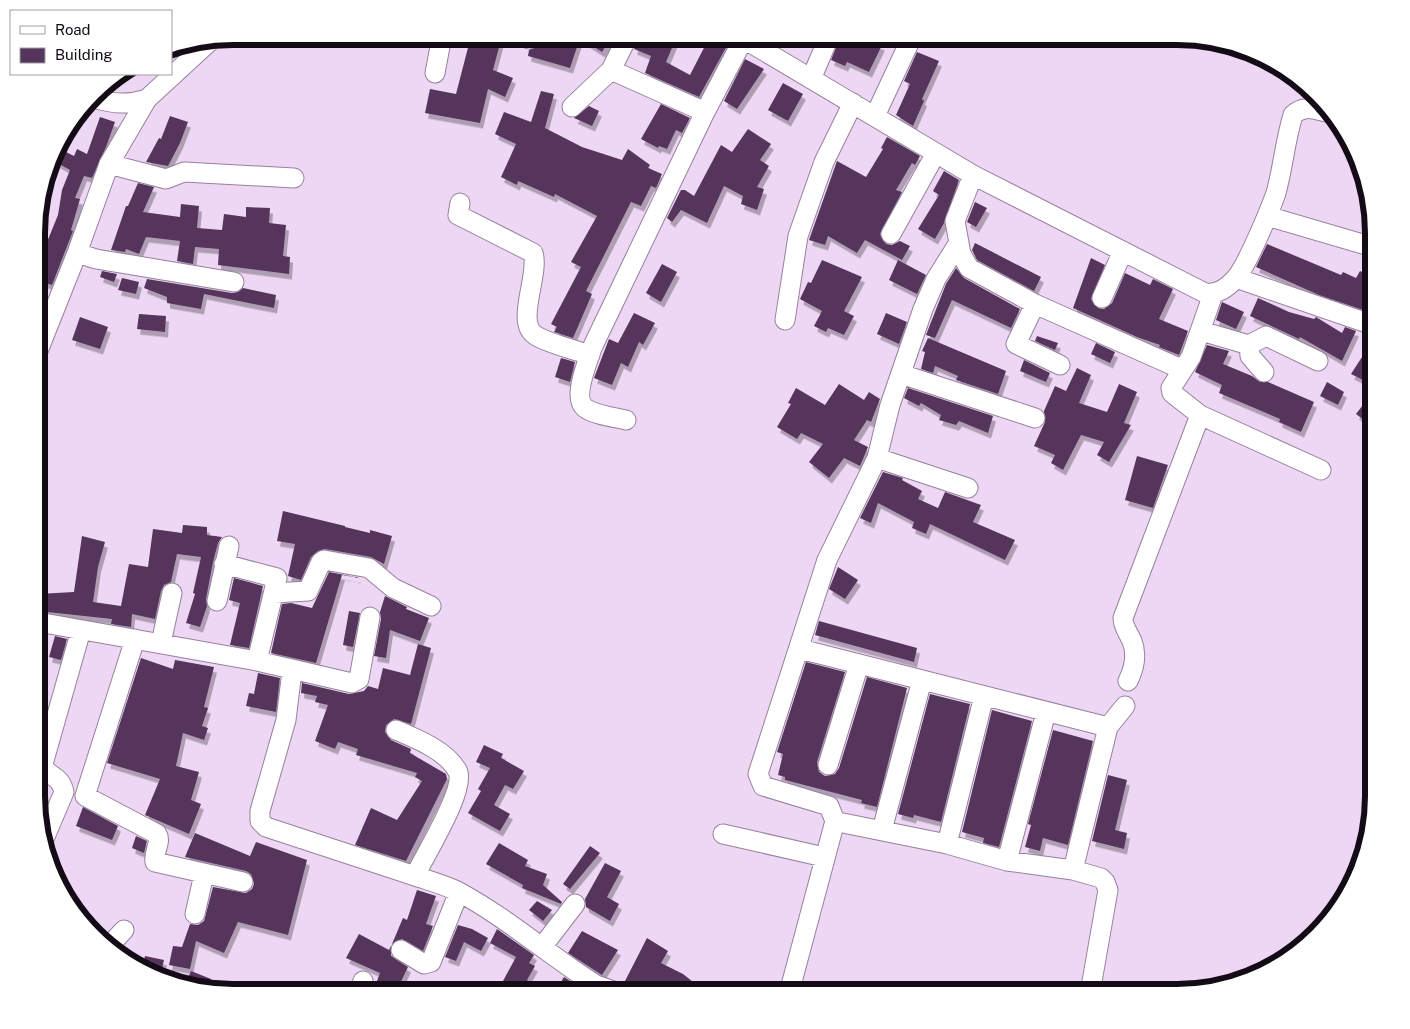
<svg xmlns="http://www.w3.org/2000/svg" width="1410" height="1029" viewBox="0 0 1410 1029" font-family="'Public Sans',sans-serif">
<defs>
<filter id="shadow"><feDropShadow dx="3" dy="5.5" stdDeviation="0" flood-color="#0004"/></filter>
</defs>
<rect width="100%" height="100%" fill="#eed7f4"/>
<!-- building -->
<path fill="#54355b" filter="url(#shadow)" d="M471,36H502L493,70L513,78L505,97L488,89L480,123L425,113L430,89L456,94Z
M540,36H612L602,52L580,38L570,68L528,56L529,50L538,45Z
M639,36H677L666,62L690,75L710,36H728L729,42L699,97L645,73L651,56L634,49Z
M840,37H862L882,45L869,72L847,62L845,66L831,60Z
M917,52L939,61L922,99L924,101L913,126L896,115L910,84L904,81Z
M745,59L764,69L737,109L724,101Z
M783,83L803,94L788,121L768,110Z
M541,91L554,94L545,128L582,147L622,160L628,149L650,165L648,168L662,174L656,188L651,186L641,206L631,202L586,291L592,294L573,338L554,332L557,327L551,324L581,267L571,262L597,216L555,194L554,197L518,181L517,185L501,177L516,144L495,134L504,112L531,122Z
M661,104L690,118L682,133L676,130L667,149L659,146L658,148L641,139Z
M589,106L599,111L592,126L574,118Z
M170,116L188,122L180,143L168,166L146,162L159,138L161,139Z
M100,117L115,122L106,147L92,178L84,176L75,198L80,199L71,230L73,231L52,285L38,281V250L41,240L47,242L58,215L62,190L70,170L52,160L56,147L74,156L77,149L87,154Z
M748,129L771,144L760,160L769,166L757,187L764,189L757,210L741,204L743,196L724,186L707,223L681,210L672,222L667,218L681,190H685L694,196L721,145L732,152Z
M887,137L920,156L915,165L912,163L896,190L902,192L880,234L886,244L892,245L900,241L910,246L902,260L865,240L857,253L828,236L825,245L809,240L837,161L866,177L883,149L881,148Z
M944,171L959,180L944,223L935,239L918,229L939,195L933,191Z
M138,183L154,187L143,212L180,217L181,204L199,206L197,228L222,230L224,214L246,217V207L270,208L269,223L286,225L283,256L290,257L289,274L218,265L219,249L195,247L193,264L177,261L180,241L146,237L139,254L126,249L125,252L111,250L126,206H128Z
M975,202L987,208L976,227L967,222Z
M975,243L1041,277L1034,291L977,260L972,250Z
M1267,244L1341,275L1343,272L1356,278L1360,271L1373,277V295L1366,311L1319,295L1256,267Z
M1091,258L1105,265L1091,299L1098,308L1104,309L1112,303L1125,273L1150,285L1153,279L1173,289L1159,319L1188,331L1179,355L1159,347L1160,345L1137,337L1073,308Z
M822,260L862,277L844,311L854,316L844,335L828,328L826,332L814,326L822,311L800,299L808,282L811,283Z
M898,260L926,275L917,294L889,280Z
M662,264L677,272L661,302L646,293Z
M956,268L964,278L1020,309L1011,328L952,300L935,338L926,335L946,284Z
M102,271L117,274L114,282L100,277Z
M122,278L139,282L136,294L118,290Z
M147,279L232,293L238,292L243,288L276,295L274,308L204,294L201,309L167,303V297L144,288Z
M1258,298L1289,312L1314,319L1316,317L1342,333L1345,327L1356,331L1342,361L1300,337L1299,339L1250,316Z
M1222,302L1244,312L1236,329L1216,320Z
M634,313L655,323L643,345L639,342L628,367L621,363L612,385L594,378L609,339L618,343Z
M886,313L907,322L899,344L877,334Z
M139,314L166,316L165,332L137,329Z
M80,317L108,327L100,349L72,340Z
M1037,336L1058,343L1055,350L1035,341Z
M928,338L1006,371L998,394L956,380L958,376L935,366L933,373L921,369L925,352L922,351Z
M1373,340V385L1351,374Z
M1096,343L1115,352L1110,363L1091,354Z
M1207,345L1229,351L1223,364L1252,376L1260,382H1268L1314,402L1301,432L1279,422L1280,419L1219,393L1222,385L1195,372Z
M561,358L575,362L570,382L555,377Z
M1024,360L1050,373L1046,382L1020,371Z
M1077,368L1091,375L1079,403L1107,412L1119,384L1137,392L1124,423L1131,425L1109,462L1097,455L1104,442L1081,435L1063,470L1051,463L1055,455L1034,446L1045,422L1044,411L1055,386L1066,391Z
M1327,382L1344,392L1338,405L1320,396Z
M839,384L864,400L869,392L880,399L871,422L867,420L854,440L868,447L860,466L844,458L829,478L809,462L823,444L801,433L797,439L777,427L791,404L788,403L796,388L825,405Z
M908,388L993,416L988,433L959,421L956,425L939,420L941,415L921,403L919,406L904,398Z
M1366,401L1373,406V427L1356,414Z
M1137,456L1168,465L1153,508L1125,500Z
M883,472L903,478L902,480L922,491L918,499L938,508L945,492L981,505L973,522L1015,540L1005,560L930,524L926,534L912,528L914,522L878,503L871,523L860,518Z
M283,511L345,526V527L370,533V530L392,536L384,564L371,557L325,549L318,551L311,557L301,580L288,576L295,544L277,541Z
M183,525L207,527V535L222,537L218,543L213,562L206,599L207,606L200,627L186,623L195,594L193,593L201,557L177,554L171,582L164,585L161,591L155,619L132,614L131,627L111,624L112,619L38,611V594L74,592L82,536L105,542L98,567L93,602L121,606L129,564L148,567L153,529L182,533Z
M838,567L858,580L845,599L829,589Z
M329,572L361,578L342,575L316,663L271,653L282,604L291,603L312,608Z
M234,578L263,586L249,648L230,645L240,603L229,600Z
M385,596L407,607L406,609L429,618L420,641L390,630L386,658L374,656L381,619L380,612Z
M349,611L360,613L353,647L343,645Z
M819,621L917,648L914,662L815,635Z
M55,636L67,639L61,660L49,657Z
M418,644L431,648L411,724L394,719L386,725L385,732L391,740L411,749L410,753L446,774L447,779L406,861L355,845L371,808L397,820L422,781L415,777L417,773L356,755L358,749L338,742L335,749L315,741L328,705L315,702L317,696L301,693L302,683L349,694L364,691L368,686L378,689L383,668L410,675Z
M141,658L173,669L175,660L214,667L204,707L208,708L202,726L208,728L204,740L183,733L176,766L199,772L191,800L201,804L189,834L145,815L160,779L107,763Z
M806,662L845,672L817,762L819,772L825,776L835,774L839,768L867,677L907,688L877,807L861,803L862,800L785,780V777L778,775L783,754L777,752Z
M258,673L280,678L276,712L246,706L249,693L254,694Z
M930,694L970,704L941,822L914,815L913,818L898,814Z
M992,710L1032,721L999,847L983,843L984,838L962,832Z
M1053,730L1093,741L1068,845L1043,838L1040,851L1025,847L1031,825L1028,824Z
M484,745L503,754L501,758L524,771L513,789L505,785L494,805L510,814L500,831L468,813L481,791L478,789L490,768L476,762Z
M1108,775L1127,780L1115,830L1127,833L1124,849L1092,841Z
M83,807L118,826L112,840L76,826Z
M195,833L250,856L256,842L307,860L288,935L238,922L224,953L196,941L190,969L169,965L173,946L182,947L190,924L198,925L204,921L213,887L246,893L252,889L254,884L251,874L246,871L185,857Z
M136,836L147,841L144,853L132,848Z
M499,843L528,860L525,866L547,874L543,885L562,902L561,904L522,888L523,885L486,864Z
M590,846L600,853L570,889L563,884Z
M605,863L621,871L607,897L619,904L610,921L586,907L585,899Z
M417,890L436,896L426,924L433,926L423,951L402,939L392,944L403,918L407,920Z
M537,901L552,910L543,921L529,910Z
M458,925L472,929L488,938L481,951L464,942L456,961L445,957Z
M497,929L534,955L529,963L535,966L527,980L548,992H524L503,981L516,957L490,943Z
M582,931L618,950L602,975L568,953Z
M359,934L389,950L391,946V956L408,967L396,992H383L374,989L380,973L346,958Z
M647,938L668,951L661,963L683,974L707,993H636L629,989L624,983Z
M145,956L164,960L160,977L142,968Z
M191,971L211,979L206,990L185,985Z
M564,977L578,986L575,992H555Z"/>
<g fill="none" stroke-linecap="round" stroke-linejoin="round">
<defs>
<path id="minor" d="M739,36L973,175L1205,293C1217,295 1227,288 1235,279C1246,268 1270,210 1276,193C1283,168 1285,141 1293,115C1303,105 1313,109 1326,112
M529,39V36
M611,70L705,112
M435,73L442,36
M811,79L829,37
M93,98C114,104 127,105 147,99
M572,107L611,70L628,36
M875,116L910,41
M109,164L166,179L184,172L294,178
M973,175L955,221L961,254L969,268L1035,304L1181,369
M460,203L458,215L533,253C540,274 515,322 535,335C546,343 576,350 590,355
M1267,216L1373,247
M891,234L936,153
M958,244L936,279L923,309L890,405L877,458L827,560L758,774L763,786L829,806L835,821L838,822L947,844L1007,861L1073,870L1101,878L1105,882L1108,890L1090,993
M77,253L96,259L234,282
M1236,278L1373,325
M1213,294L1191,357L1171,388L1172,393L1200,415L1321,470
M1102,298L1123,251
M1035,304L1016,344L1060,365
M785,320L798,236L824,162L853,103
M1201,331L1249,345L1250,356L1264,372
M1249,345L1266,336L1318,361
M38,351L77,253L109,164L147,99L210,41
M901,374L1035,418
M626,420C613,417 595,415 585,408C572,398 588,361 592,348L705,112L745,36
M877,458L968,488
M224,564L277,578L257,661
M274,593L308,591L321,562L324,560L369,568L393,588L431,606
M217,601L229,546
M38,622L257,661L352,683L359,679L370,617
M135,639L85,796L157,834C162,842 153,852 155,862L243,882
M161,643L172,593
M800,649L1108,727
M292,671L286,720L260,811V821L266,827L415,876
M1128,681C1134,669 1137,654 1132,641C1128,632 1123,627 1123,618L1200,415
M396,730C417,739 445,750 457,770C468,787 424,856 415,876C430,881 445,885 459,892C507,918 549,955 596,985L593,992
M828,765L859,664
M882,830L922,680
M723,834L824,857
M44,839L64,792C60,773 45,777 43,764L81,630
M947,844L984,696
M1007,861L1046,712
M1073,870L1108,727L1125,706
M195,914L204,874
M108,947L124,930
M542,947L575,904
M401,950L424,964L431,962L459,892
M596,985L619,993
M359,992L363,981
M789,993L835,821"/>
</defs>
<!-- minor casing -->
<use href="#minor" stroke="#96819c" stroke-width="21"/>
<!-- minor -->
<use href="#minor" stroke="#fff" stroke-width="19"/>
</g>
<!-- crop -->
<path d="M0 0H1410V1029H0ZM233 45H1177A188 188 0 0 1 1365 233V796A188 188 0 0 1 1177 984H233A188 188 0 0 1 45 796V233A188 188 0 0 1 233 45Z" fill="#fff" fill-rule="evenodd"/>
<path fill="none" stroke="#130b15" stroke-width="6" d="M233 45H1177A188 188 0 0 1 1365 233V796A188 188 0 0 1 1177 984H233A188 188 0 0 1 45 796V233A188 188 0 0 1 233 45Z"/>
<!-- legend -->
<rect x="10" y="10" width="162" height="65" fill="#ffffff" stroke="#a19da1"/>
<rect x="20" y="26" width="25" height="8" fill="#ffffff" stroke="#a19da1"/>
<text x="55" y="35" font-size="15" fill="#130b15">Road</text>
<rect x="20" y="48" width="25" height="15" fill="#54355b" stroke="#a19da1"/>
<text x="55" y="60" font-size="15" fill="#130b15">Building</text>
</svg>
